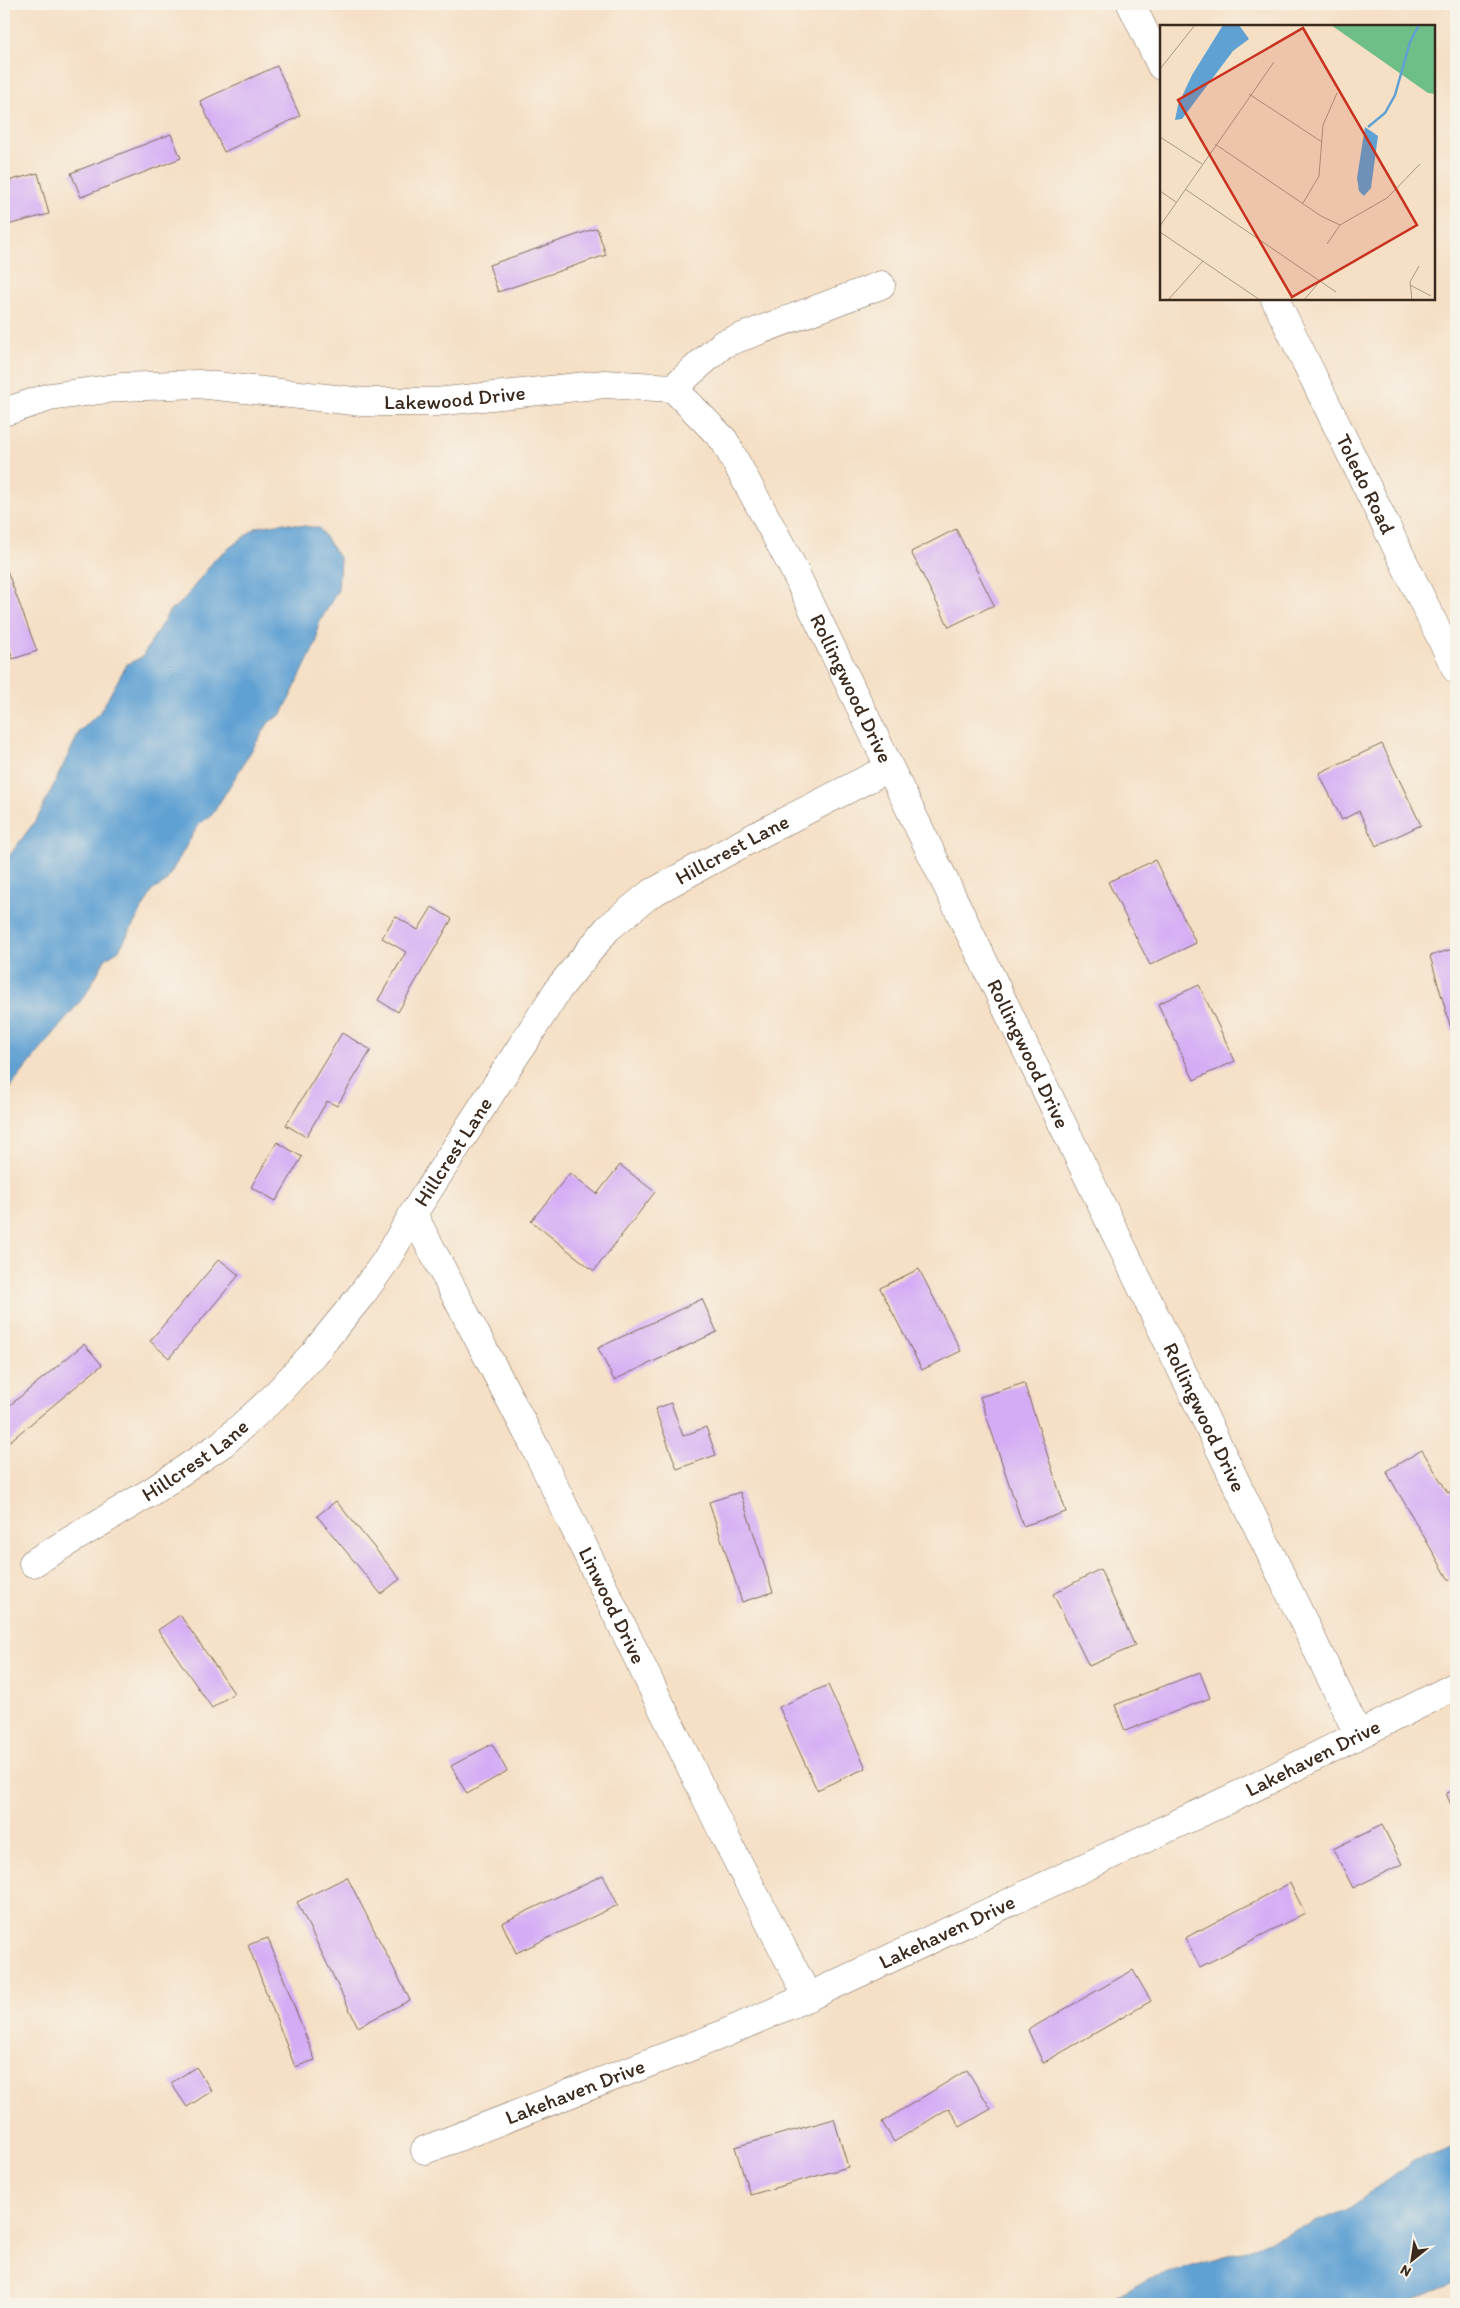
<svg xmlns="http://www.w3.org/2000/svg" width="1460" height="2308" viewBox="0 0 1460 2308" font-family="Itim,sans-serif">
<rect width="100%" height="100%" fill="#f7f3e8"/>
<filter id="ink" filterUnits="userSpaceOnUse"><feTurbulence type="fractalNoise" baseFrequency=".02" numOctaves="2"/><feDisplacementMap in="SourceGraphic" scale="10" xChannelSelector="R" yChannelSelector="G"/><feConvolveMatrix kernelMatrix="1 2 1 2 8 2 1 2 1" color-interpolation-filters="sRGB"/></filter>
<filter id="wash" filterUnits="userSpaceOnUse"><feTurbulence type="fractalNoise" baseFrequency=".0096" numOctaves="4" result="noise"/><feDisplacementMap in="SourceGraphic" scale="20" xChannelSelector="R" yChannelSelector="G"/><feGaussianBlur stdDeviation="1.12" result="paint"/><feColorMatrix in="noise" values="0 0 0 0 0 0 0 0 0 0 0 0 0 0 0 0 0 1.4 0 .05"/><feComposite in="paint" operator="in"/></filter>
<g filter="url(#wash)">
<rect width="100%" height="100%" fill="#f5dfc5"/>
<!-- water -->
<path fill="#60a1d3" stroke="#4e6678" d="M283,523L319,528L340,559L338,590L318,625L317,641L282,714L269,722L212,815L199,824L165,883L153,890L119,950L106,958L86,994L4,1095V863L38,817L80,731L100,712L127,664L142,657L170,610L182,602L216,558L257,527Z
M1456,2145V2281L1401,2304H1101L1151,2278L1238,2253L1348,2209L1416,2160Z"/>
<g id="blocks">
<!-- building -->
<path fill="#d4acf5" d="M277,66L300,116L224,152L200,101Z
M171,134L181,158L81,197L71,173Z
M38,173L49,214L4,226V182Z
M597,228L606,255L498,292L489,265Z
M956,529L994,605L949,627L911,552Z
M6,568L37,651L13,659L4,634V569Z
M1382,744L1421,825L1376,846L1359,811L1342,820L1319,773Z
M1155,860L1196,943L1150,965L1108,882Z
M432,907L452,919L398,1012L378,1000L406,952L382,938L395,916L418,930Z
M1456,948V1046L1430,956Z
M1199,985L1235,1061L1194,1080L1158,1004Z
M342,1033L371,1050L337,1106L327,1101L306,1137L286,1125Z
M277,1142L302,1157L276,1201L251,1187Z
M620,1165L655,1192L594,1271L531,1221L570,1173L597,1194Z
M219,1259L239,1275L169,1358L150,1341Z
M919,1269L961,1351L922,1370L880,1288Z
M702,1299L717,1332L614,1380L598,1348Z
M84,1344L102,1365L4,1446V1410Z
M1024,1383L1066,1512L1023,1526L980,1397Z
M671,1403L683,1436L706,1427L716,1455L677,1469L655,1409Z
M1422,1450L1448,1493L1456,1488V1576L1449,1580L1386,1471Z
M740,1492L773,1592L742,1602L709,1502Z
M336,1501L400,1579L381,1594L317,1516Z
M1100,1569L1135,1646L1089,1666L1053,1594Z
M180,1615L234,1693L212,1708L158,1630Z
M1200,1672L1210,1698L1125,1731L1115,1705Z
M828,1685L866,1768L817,1790L779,1707Z
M492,1744L507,1771L467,1794L451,1766Z
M1456,1789V1817L1446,1793Z
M1382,1825L1402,1864L1353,1888L1333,1849Z
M603,1875L618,1905L516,1953L502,1923Z
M347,1877L410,2000L358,2027L297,1902Z
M1290,1883L1305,1913L1200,1967L1185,1938Z
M268,1938L315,2060L295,2067L248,1945Z
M1133,1970L1151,2001L1043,2063L1028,2030Z
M196,2067L212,2091L187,2107L171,2083Z
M967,2070L991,2109L960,2127L949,2108L894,2142L882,2122Z
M834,2119L848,2167L750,2195L735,2147Z"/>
</g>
</g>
<g filter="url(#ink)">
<use href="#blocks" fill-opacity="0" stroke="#7c6958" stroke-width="1"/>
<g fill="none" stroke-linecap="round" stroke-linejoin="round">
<defs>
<g id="minor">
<path d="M1131,4L1161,66"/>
<path id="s1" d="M1275,299L1456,669"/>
<path id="s2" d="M673,388L724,440L791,564L1358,1734"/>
<path id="s3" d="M4,412L50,397L122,387L198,384L363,402H436L605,384L673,388L723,344L881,285"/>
<path id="s4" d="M413,1214L537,1451L725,1837L808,1997"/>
<path id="s5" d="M33,1563L154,1490L222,1444L272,1399L314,1353L362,1294L385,1262L413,1214L559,988L608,928L650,894L756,836L889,768"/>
<path id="s6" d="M425,2150L721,2035L808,1997L1247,1791L1456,1686"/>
</g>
</defs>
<!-- minor casing -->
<use href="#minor" stroke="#7c6958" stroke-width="29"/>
<!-- minor -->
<use href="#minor" stroke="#fff" stroke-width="28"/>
</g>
</g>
<g text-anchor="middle" stroke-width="4" stroke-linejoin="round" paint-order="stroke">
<!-- street labels -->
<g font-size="21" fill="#3b2a1e" stroke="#f7f3e8">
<text dy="7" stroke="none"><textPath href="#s3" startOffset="455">Lakewood Drive</textPath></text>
<text dy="7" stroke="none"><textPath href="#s1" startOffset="206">Toledo Road</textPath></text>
<text dy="7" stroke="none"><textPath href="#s2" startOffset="352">Rollingwood Drive</textPath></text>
<text dy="7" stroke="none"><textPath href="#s5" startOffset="1018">Hillcrest Lane</textPath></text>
<text dy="7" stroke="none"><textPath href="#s2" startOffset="758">Rollingwood Drive</textPath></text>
<text dy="7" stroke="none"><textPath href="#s5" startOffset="598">Hillcrest Lane</textPath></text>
<text dy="7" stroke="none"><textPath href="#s2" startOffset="1162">Rollingwood Drive</textPath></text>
<text dy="7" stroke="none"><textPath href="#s5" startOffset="192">Hillcrest Lane</textPath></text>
<text dy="7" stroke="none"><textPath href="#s4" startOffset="439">Linwood Drive</textPath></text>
<text dy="7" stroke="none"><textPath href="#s6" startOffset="971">Lakehaven Drive</textPath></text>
<text dy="7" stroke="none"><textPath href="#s6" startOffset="566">Lakehaven Drive</textPath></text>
<text dy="7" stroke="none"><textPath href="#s6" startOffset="161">Lakehaven Drive</textPath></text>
</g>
</g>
<!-- overview -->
<g transform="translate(1160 25)">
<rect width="275" height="275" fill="#f5dfc5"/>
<path d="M171,0H275V69L268,68Z" fill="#6ebe88"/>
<path d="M63,0H79L89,14L73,26L22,94L15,95L18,80L32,50ZM205,102L218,111L211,163L204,171L199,166L197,153Z" fill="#60a1d3"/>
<path fill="none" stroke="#60a1d3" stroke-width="2.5" d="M208,102L225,88L235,70L250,17L259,0"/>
<path fill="none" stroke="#ab9782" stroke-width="1" d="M0,44L35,0M89,69L162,117M0,112L42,139M55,119L161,191L180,200M25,164L176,267M0,166L16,177M143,178L159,151L163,100L177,68M0,201L114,37M0,207L100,275M167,219L180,200L227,173L260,139M250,260L271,271M8,275L43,236M144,275L160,256M252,275L250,257L259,241"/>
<path fill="#c8321e" fill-opacity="0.15" stroke="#c8321e" stroke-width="2.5" d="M143,3L257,200L132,272L18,75Z"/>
<rect width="275" height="275" fill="none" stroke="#3b2a1e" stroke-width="2.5"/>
</g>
<!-- margin -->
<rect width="1460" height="2308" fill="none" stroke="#f7f3e8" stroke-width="20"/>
<!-- north arrow -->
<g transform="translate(1412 2260) rotate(210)" stroke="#f7f3e8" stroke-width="4" paint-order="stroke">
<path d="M0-4L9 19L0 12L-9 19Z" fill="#3b2a1e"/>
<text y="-8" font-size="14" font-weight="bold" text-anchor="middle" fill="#3b2a1e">N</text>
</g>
</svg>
